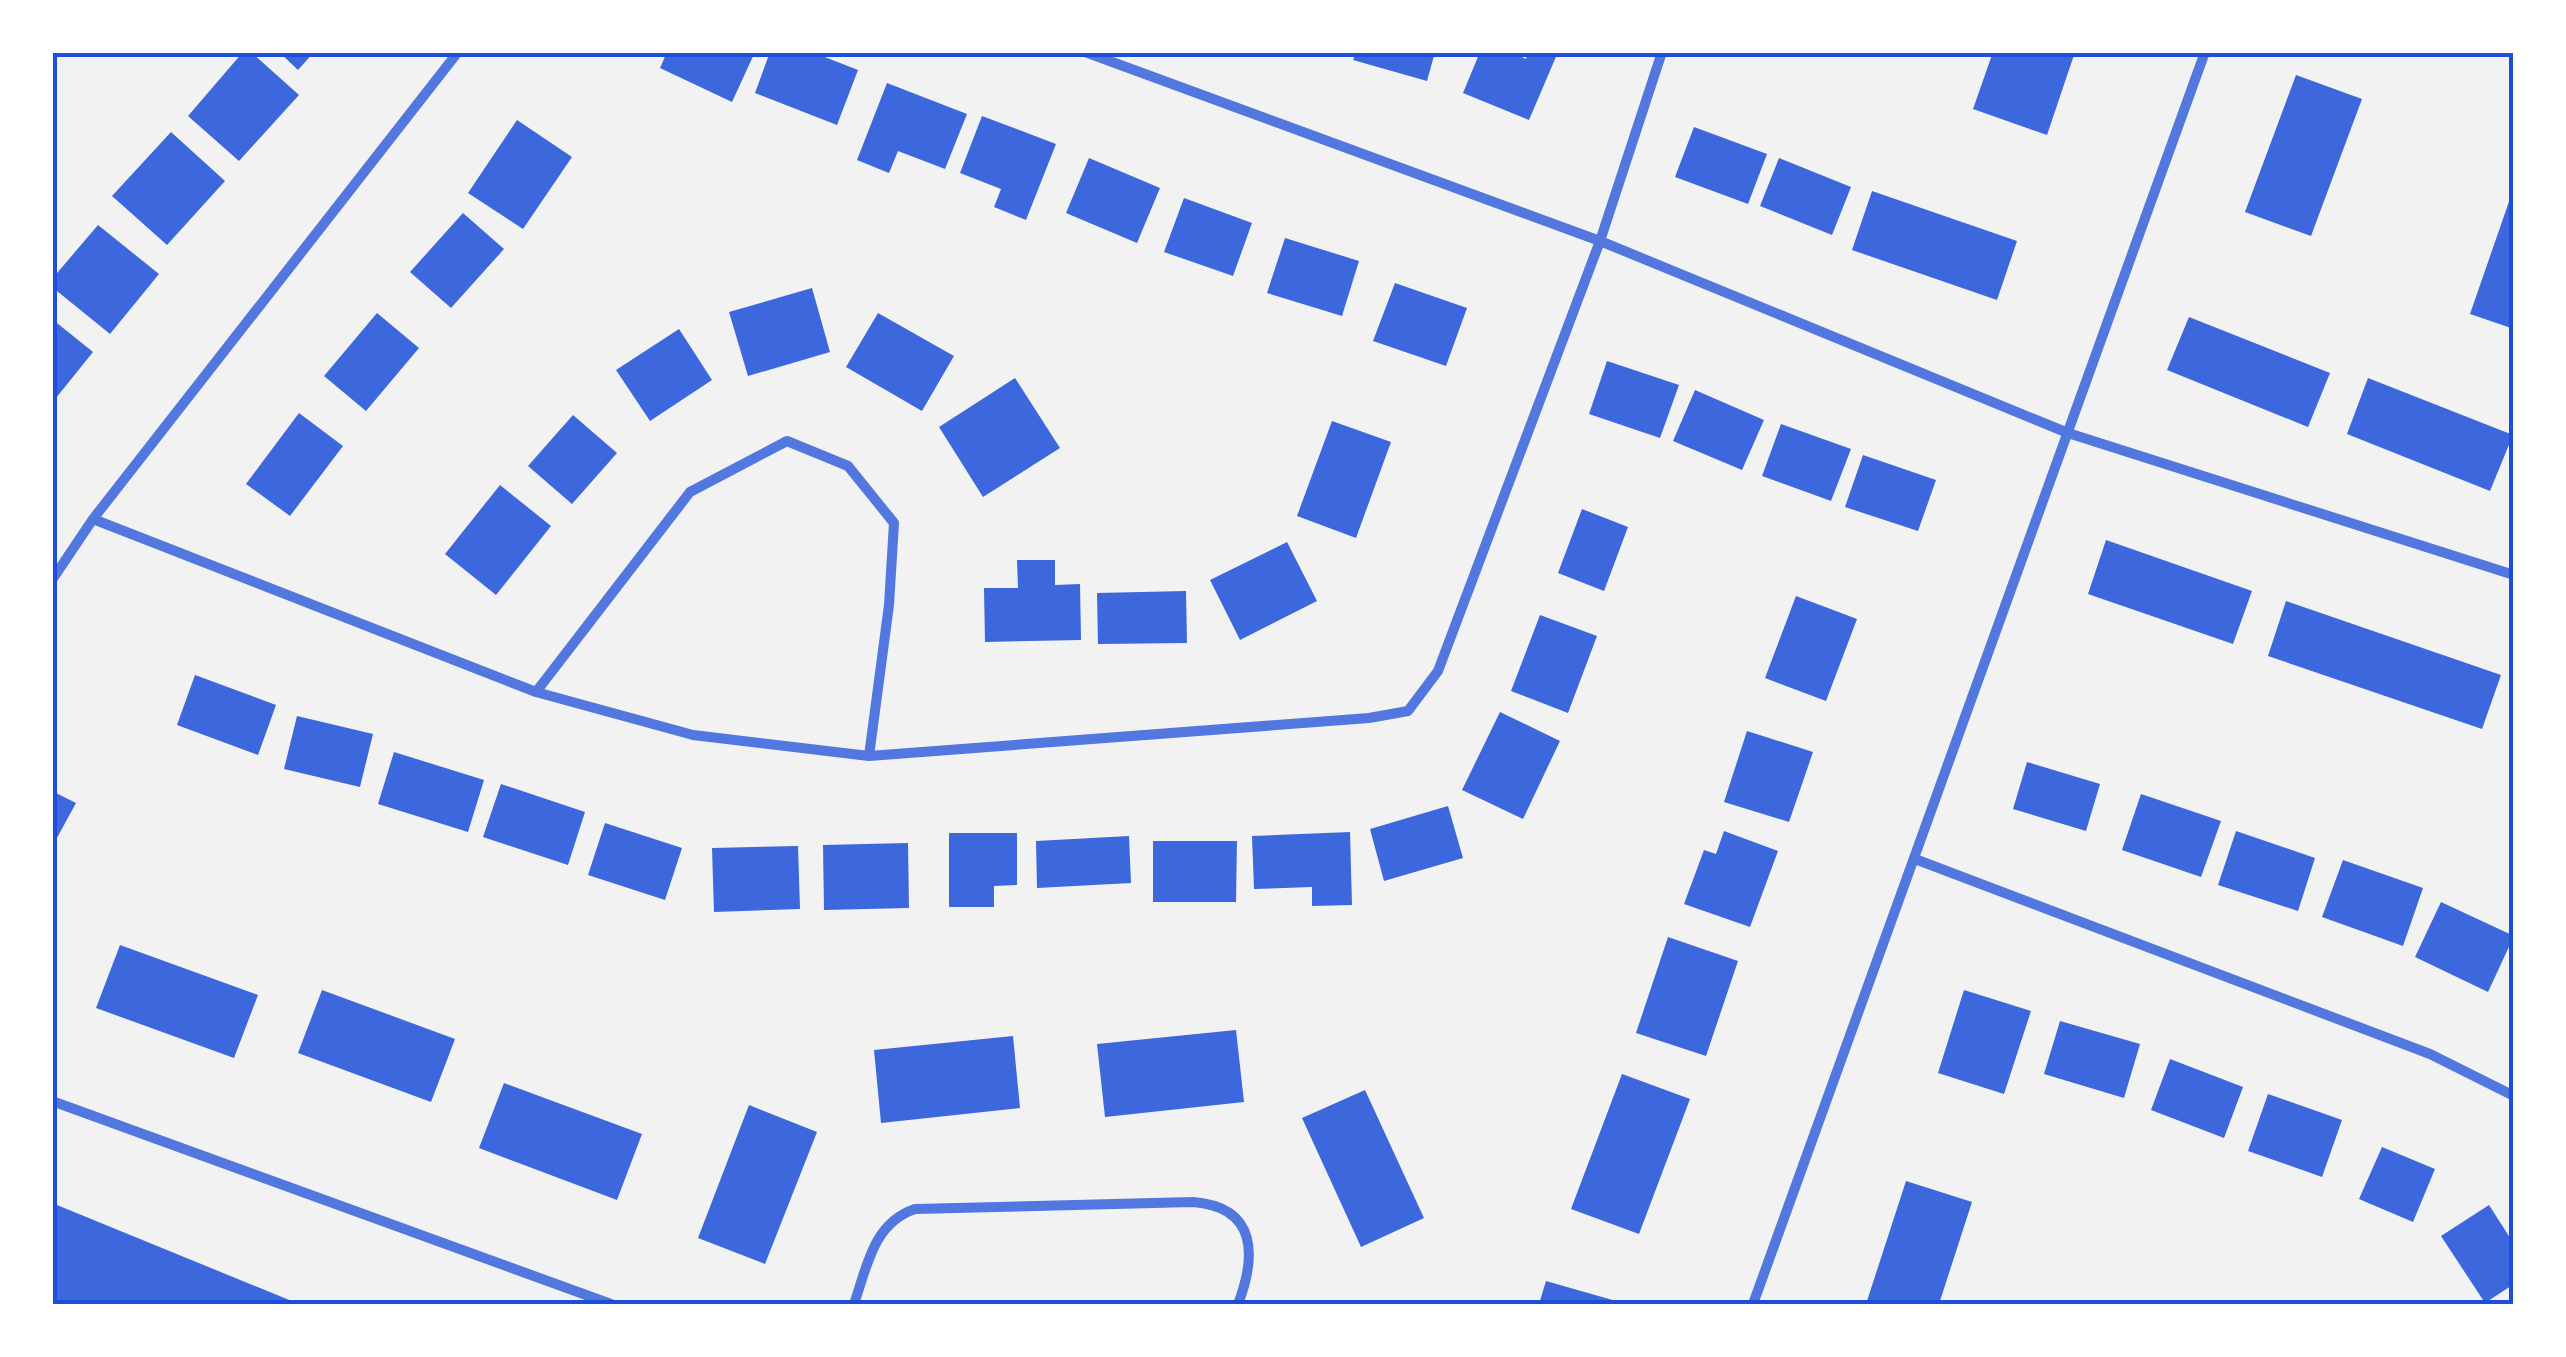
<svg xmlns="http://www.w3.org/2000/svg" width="2566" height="1357" viewBox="0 0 2566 1357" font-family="'Times New Roman',serif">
<rect width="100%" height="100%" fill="#f2f2f2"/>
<!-- building -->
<path fill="#3d67dc" d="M243,52H251L299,95L239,161L188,116Z
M279,52H314L298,70Z
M667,52H755L732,102L660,68Z
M770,52H812L858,70L837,125L755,93Z
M1356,52H1435L1427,81L1353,60Z
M1480,52H1511L1526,59L1528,52H1558L1529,120L1463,93Z
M1993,52H2075L2047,135L1973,109Z
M2296,75L2362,99L2311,236L2245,212Z
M887,83L967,114L945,169L898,151L889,173L857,160Z
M982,116L1056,144L1026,220L994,207L1001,189L960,173Z
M517,120L572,157L523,229L468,193Z
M1694,127L1767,154L1748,204L1675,177Z
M171,132L225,181L167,245L112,196Z
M1089,158L1160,188L1137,243L1066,213Z
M1779,158L1851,187L1832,235L1760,206Z
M2513,190H2514V329L2470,314Z
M1872,191L2017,241L1997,300L1852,250Z
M1184,198L1252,223L1233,276L1164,252Z
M463,213L504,249L451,308L410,272Z
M98,225L159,274L110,334L52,287V279Z
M1285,238L1359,261L1342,316L1267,293Z
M1395,283L1467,308L1446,366L1373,341Z
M812,288L830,352L748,376L729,312Z
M377,313L419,348L366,411L324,376Z
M878,313L954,356L922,411L846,367Z
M2189,317L2330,373L2308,427L2167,370Z
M52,319L93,352L52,403Z
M679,329L712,380L650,421L616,370Z
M1607,361L1679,385L1660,438L1589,414Z
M1015,378L1060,448L983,497L939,427Z
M2368,378L2513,435L2490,491L2347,434Z
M1695,390L1764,420L1742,470L1673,441Z
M299,413L343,446L290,516L246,484Z
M573,415L617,453L572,504L528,466Z
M1332,421L1391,442L1356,538L1297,516Z
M1781,424L1851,449L1831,501L1762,476Z
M1863,455L1936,480L1918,531L1845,507Z
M500,485L551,526L496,595L445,554Z
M1582,509L1628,527L1604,591L1558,573Z
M2106,540L2252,591L2233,644L2088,594Z
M1287,542L1317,601L1240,640L1210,580Z
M1017,560H1055V585L1080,584L1081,640L985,642L984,588H1018Z
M1186,591L1187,643L1098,644L1097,593Z
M1796,596L1857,619L1826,701L1765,678Z
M2286,601L2501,675L2482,729L2268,656Z
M1540,615L1597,636L1568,713L1511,691Z
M195,675L276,705L258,755L177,725Z
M1500,712L1560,741L1523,819L1462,790Z
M297,716L373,734L360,787L284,769Z
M1747,731L1813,752L1789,822L1724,802Z
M394,752L484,780L468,832L378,804Z
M2027,762L2100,784L2086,831L2013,809Z
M501,784L585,812L568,865L483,837Z
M52,791L76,803L52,847Z
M2141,794L2221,821L2201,877L2122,850Z
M1448,806L1463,858L1384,881L1370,829Z
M605,823L682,848L665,900L588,875Z
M1724,831L1778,851L1750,927L1684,904L1704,850L1716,854Z
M2236,831L2315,858L2298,911L2218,885Z
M1350,832L1352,905L1312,906V887L1254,889L1252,836Z
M949,833H1017V885L994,886V907H949Z
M1129,836L1131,883L1037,888L1036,841Z
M1153,841H1237L1236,902H1153Z
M908,843L909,908L824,910L823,845Z
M798,846L800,909L714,912L712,848Z
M2343,860L2423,888L2403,946L2322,917Z
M2441,902L2514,936L2488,992L2415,957Z
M1668,937L1738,961L1706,1056L1636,1033Z
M120,945L258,995L234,1058L96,1008Z
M322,990L455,1039L431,1102L298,1053Z
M1964,990L2031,1011L2004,1094L1938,1073Z
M2060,1021L2140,1044L2124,1098L2044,1074Z
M1236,1030L1244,1102L1105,1117L1097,1044Z
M1013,1036L1020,1108L881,1123L874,1050Z
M2170,1059L2243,1087L2224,1138L2151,1110Z
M1622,1074L1690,1099L1639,1234L1571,1209Z
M504,1083L642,1134L617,1200L479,1148Z
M1365,1090L1424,1218L1361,1247L1302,1118Z
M2268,1094L2342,1120L2322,1177L2248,1151Z
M749,1105L817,1132L765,1264L698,1238Z
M2382,1147L2435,1169L2413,1222L2359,1199Z
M1906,1181L1972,1202L1939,1304H1866Z
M52,1203L299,1304H52Z
M2489,1205L2514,1244V1284L2485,1303L2441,1236Z
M1546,1281L1623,1303V1304H1539Z"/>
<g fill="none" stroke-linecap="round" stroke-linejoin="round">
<!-- minor -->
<path stroke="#5277de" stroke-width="10" d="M1085,52L1600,241L2068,433L2514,575
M93,519L536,692L693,735L869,756L1369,718L1408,711L1438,671L1600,241L1662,52
M52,580L93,519L458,52
M536,692L690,492L787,441L848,466L894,523L889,605L869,756
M1915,859L2430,1054L2514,1096
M52,1101L611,1304
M854,1304C867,1267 873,1223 915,1209L1193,1202C1258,1207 1256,1257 1238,1304
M1753,1304L2205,52"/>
</g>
<!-- border -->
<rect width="2566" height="1357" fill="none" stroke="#ffffff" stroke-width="110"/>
<rect x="55" y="55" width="2456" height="1247" fill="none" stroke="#1d4ed8" stroke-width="4"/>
</svg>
